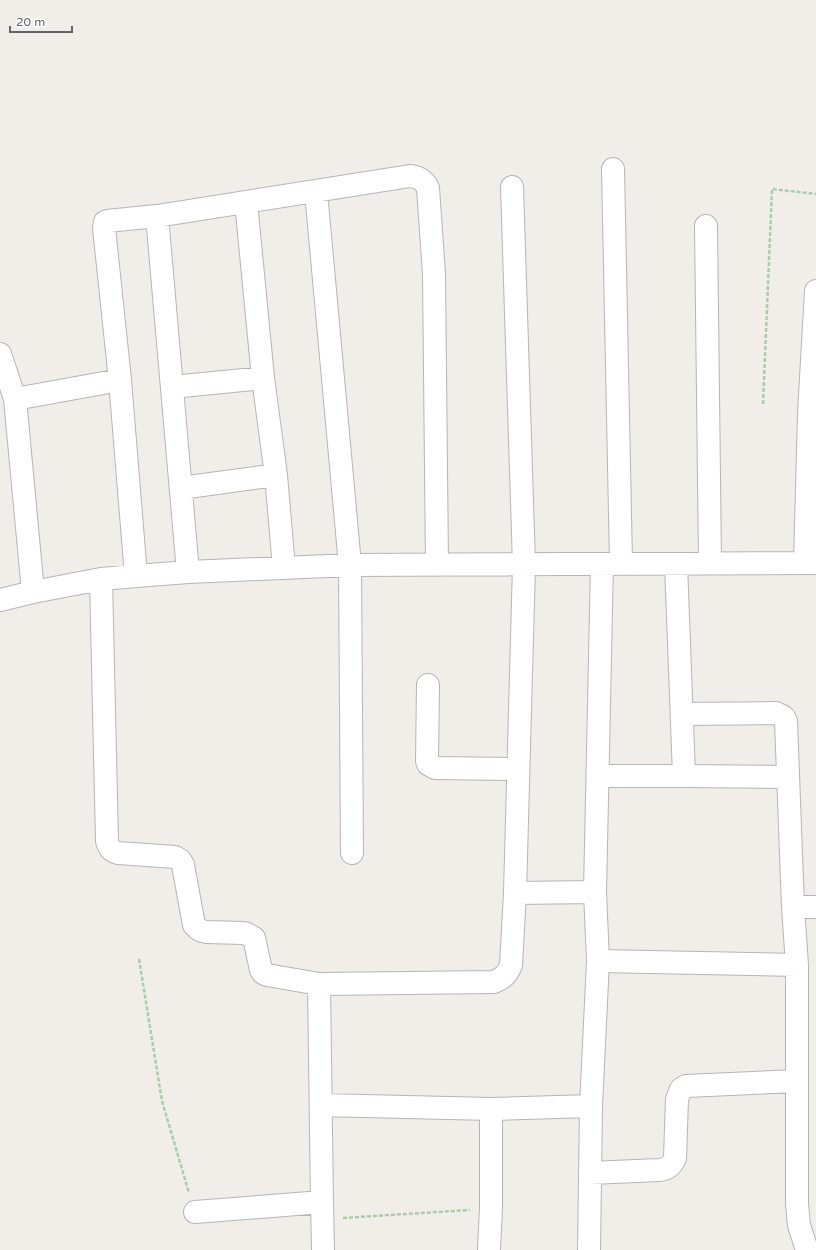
<svg xmlns="http://www.w3.org/2000/svg" width="816" height="1250" viewBox="0 0 816 1250" font-family="'Varela Round',sans-serif">
<rect width="100%" height="100%" fill="#f1ede8"/>
<g fill="none" stroke-linecap="round" stroke-linejoin="round">
<defs>
<path id="minor" d="M613,169L621,563
M316,192L350,565L352,853
M157,216L188,572
M706,226L710,563
M0,354L15,399L33,592
M172,387L263,378
M15,399L120,380
M276,475L284,568
M181,488L276,475L263,378L246,202
M805,563L809,413L816,291
M676,564L684,776
M136,576L120,380L104,228L105,222L107,221L157,216L410,176C419,177 424,180 428,188L434,274L437,565
M101,579L107,841C109,848 111,851 118,853L175,857L180,860L183,865L194,925C198,929 200,931 206,932L243,933L247,934L254,938L261,970L263,973L267,975L319,984
M0,600L33,592L101,579L136,576L188,572L350,565L816,563
M428,685L427,761L428,764L435,768L517,769
M682,714L776,713L784,717L786,721L793,907L797,965V1204L799,1225L807,1250
M598,776H684L788,777
M515,893L595,892
M793,907H816
M598,961L797,965
M321,1105L491,1109L591,1106
M590,1173L659,1170C667,1169 671,1167 675,1158L677,1099L681,1089L686,1086L797,1081
M322,1202L323,1250
M195,1212L322,1202L319,984L494,982C503,978 507,975 511,965L515,893L524,565L512,187
M489,1250L491,1208V1109
M589,1250L591,1106L598,961L595,892L602,564"/>
</defs>
<!-- minor casing -->
<use href="#minor" stroke="#b3b6b9" stroke-width="24"/>
<!-- path -->
<path stroke="#a4cfa8" stroke-width="2.5" stroke-dasharray="4 2" stroke-linecap="butt" d="M763,404L772,189L816,194
M139,959L162,1101L189,1193
M343,1218L470,1210"/>
<!-- minor -->
<use href="#minor" stroke="#fff" stroke-width="22"/>
</g>
<!-- scale -->
<path d="M10 26v6h62v-6" fill="none" stroke="#5f6467" stroke-width="2"/>
<text x="16" y="26" font-size="12" fill="#5f6467" stroke="#ffffff" stroke-width="3" paint-order="stroke">20 m</text>
</svg>
